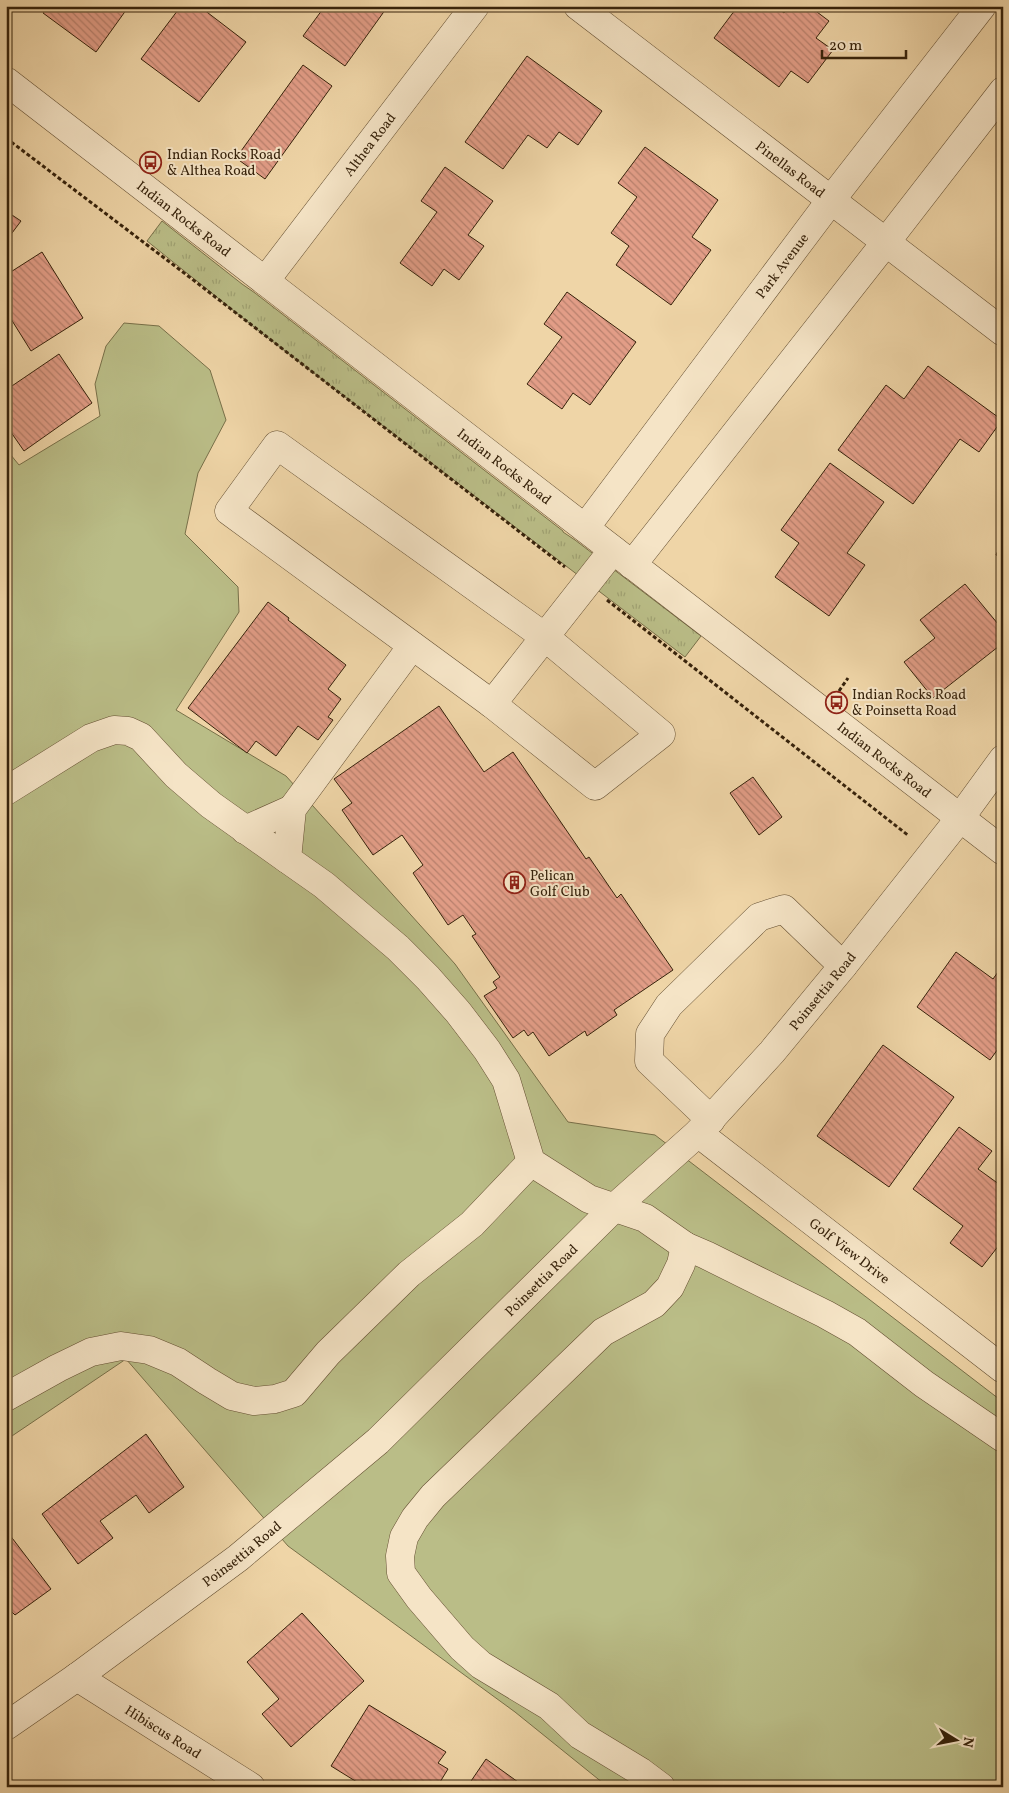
<svg xmlns="http://www.w3.org/2000/svg" width="1009" height="1793" viewBox="0 0 1009 1793" font-family="Vollkorn,serif">
<defs>
<pattern id="park-tufts" width="24" height="20" patternUnits="userSpaceOnUse" patternTransform="scale(1.25)"><rect width="24" height="20" fill="#babd87"/><path d="M3 7l-1-3M5 7V3M7 7l1-3M15 17l-1-3M17 17v-4M19 17l1-3" fill="none" stroke="#a0a273"/></pattern>
<pattern id="building-back-hatch" width="6" height="6" patternUnits="userSpaceOnUse" patternTransform="scale(1.25)"><rect width="6" height="6" fill="#e29d87"/><path d="M-1 5l2 2M0 0l6 6M5-1l2 2" fill="none" stroke="#b8806d"/></pattern>
</defs>
<rect width="100%" height="100%" fill="#efd5a7"/>
<filter id="stains"><feTurbulence type="fractalNoise" baseFrequency=".004" numOctaves="4"/><feColorMatrix values="0 0 0 0 .2 0 0 0 0 .09 0 0 0 0 .02 0 0 0 .5 -.17"/></filter>
<radialGradient id="worn" r=".72"><stop offset=".6" stop-color="#630" stop-opacity="0"/><stop offset="1" stop-color="#630" stop-opacity=".3"/></radialGradient>
<!-- grass -->
<path fill="#babd87" stroke="#787049" d="M124,323L159,326L210,370L226,420L198,473L185,534L238,587L239,612L176,710L286,776L455,964L568,1122L655,1135L1003,1402V1787H608L515,1712L288,1546L126,1359L6,1440V449L19,465L100,416L95,384L106,346Z"/>
<!-- park -->
<path fill="url(#park-tufts)" stroke="#787049" d="M162,221L242,284L255,293L563,531V532L575,540L701,636L685,657L259,331L147,241Z"/>
<!-- building -->
<path fill="url(#building-back-hatch)" stroke="#36220b" d="M48,6H129L96,52L43,13Z
M181,6H199L246,42L199,102L141,59Z
M325,6H388L345,66L303,36Z
M738,6H775L784,13L789,6H809L829,21L816,38L833,50L808,83L791,71L779,87L714,38Z
M527,56L602,111L578,145L559,132L547,148L528,135L503,169L465,142Z
M303,65L332,86L265,179L236,158Z
M645,147L718,200L692,237L711,250L671,305L616,265L629,246L611,233L637,197L618,183Z
M445,167L493,201L468,235L484,246L459,280L444,269L432,286L400,263L437,212L421,201Z
M6,211L21,221L6,241Z
M42,252L83,318L31,351L6,311V275Z
M567,292L636,342L590,405L573,393L562,409L527,384L562,337L544,324Z
M59,354L92,403L24,451L6,425V390Z
M928,366L1002,420L979,452L960,439L913,504L838,450L886,385L904,399Z
M830,463L884,502L847,553L865,565L829,616L775,577L799,543L781,530Z
M1003,539V558L996,555Z
M965,584L1003,630V643L933,698L904,662L935,638L920,620Z
M268,602L289,618L288,620L346,665L328,689L341,699L328,717L333,720L318,740L298,726L276,756L256,741L247,753L188,708Z
M439,706L484,772L513,752L586,859L589,857L617,898L621,894L673,970L614,1010L617,1015L587,1036L585,1031L549,1056L533,1032L528,1036L524,1030L513,1038L484,996L497,988L493,982L500,977L472,936L476,934L463,915L448,925L413,873L423,865L402,835L373,855L342,810L352,803L334,779Z
M753,777L782,817L759,835L730,793Z
M956,952L993,979L1003,965V1042L990,1060L917,1007Z
M883,1045L954,1097L889,1187L817,1136Z
M959,1127L992,1151L978,1169L1003,1187V1240L982,1267L950,1243L963,1226L913,1189Z
M146,1434L184,1487L149,1513L136,1495L100,1521L113,1538L78,1564L42,1514Z
M6,1530L51,1589L15,1615L6,1606Z
M302,1613L364,1681L291,1747L262,1714L279,1699L247,1662Z
M369,1705L446,1752L438,1763L448,1769L437,1787H365L331,1766Z
M486,1759L525,1787H467Z"/>
<g fill="none" stroke-linecap="round" stroke-linejoin="round">
<defs>
<g id="minor">
<path id="s1" d="M578,6L1003,332"/>
<path id="s2" d="M6,81L1003,851"/>
<path id="s3" d="M265,281L475,6"/>
<path d="M277,445L545,637L661,734L595,786L492,704L229,511Z"/>
<path id="s4" d="M585,528L831,200L982,6"/>
<path d="M632,565L886,242L1003,91"/>
<path d="M412,646L292,809L287,859L324,885L398,948L428,978L458,1012L487,1050L506,1080L531,1162L589,1199L645,1218L685,1246L706,1255L825,1314L857,1332L924,1384L1003,1438"/>
<path d="M492,704L613,550"/>
<path d="M6,791L91,738L114,730L128,731L141,737L176,775L211,805L287,859"/>
<path d="M245,830L292,809"/>
<path d="M711,1120L649,1061L650,1034L669,1005L759,917L784,909L843,966"/>
<path id="s5" d="M698,1133L1003,1369"/>
<path d="M6,1397L58,1368L91,1352L121,1346L149,1350L178,1362L207,1381L232,1396L254,1401L275,1399L294,1393L328,1353L409,1274L472,1224L531,1162"/>
<path id="s6" d="M77,1677L251,1787"/>
<path id="s7" d="M6,1726L77,1677L238,1558L378,1441L615,1207L698,1133L772,1052L843,966L960,818L1003,759"/>
<path d="M661,1787L641,1772L580,1735L549,1706L481,1665L462,1648L419,1598L401,1573L400,1556L404,1537L415,1518L433,1496L603,1332L654,1304L670,1287L681,1264L685,1246"/>
</g>
</defs>
<!-- minor casing -->
<use href="#minor" stroke="#644f32" stroke-width="29"/>
<!-- path -->
<path stroke="#36220b" stroke-width="3" stroke-dasharray="4 2.5" stroke-linecap="butt" d="M6,138L192,279L565,567
M607,600L909,836
M839,691L848,678"/>
<!-- minor -->
<use href="#minor" stroke="#f5e4c6" stroke-width="28"/>
</g>
<!-- icons -->
<defs>
<symbol id="bus-ring" viewBox="-11 -11 22 22"><circle r="9.5" fill="#f5e4c6" stroke="#8f2418" stroke-width="1.5"/><path d="M-5-6H5V4H4V6H2V4H-2V6H-4V4H-5ZM-3.5-4V0h7V-4ZM-3.5 1.2v1.5H-2V1.2ZM2 1.2v1.5H3.5V1.2Z" fill="#8f2418"/></symbol>
<symbol id="building-ring" viewBox="-11 -11 22 22"><circle r="9.5" fill="#f5e4c6" stroke="#8f2418" stroke-width="1.5"/><path d="M-4-6H4V6H1V3H-1V6H-4ZM-2.5-4.3h1.7v1.8h-1.7ZM.8-4.3h1.7v1.8H.8ZM-2.5-1h1.7V.8h-1.7ZM.8-1h1.7V.8H.8Z" fill="#8f2418"/></symbol>
</defs>
<g fill-rule="evenodd">
<use href="#bus-ring" x="138" y="150" width="25" height="25"/>
<use href="#bus-ring" x="824" y="690" width="25" height="25"/>
<use href="#building-ring" x="502" y="870" width="25" height="25"/>
</g>
<g text-anchor="middle" stroke-width="4" stroke-linejoin="round" paint-order="stroke">
<!-- street labels -->
<g font-size="14" fill="#36220b" stroke="#f5e4c6">
<text dy="5" stroke="none"><textPath href="#s3" startOffset="172">Althea Road</textPath></text>
<text dy="5" stroke="none"><textPath href="#s1" startOffset="268">Pinellas Road</textPath></text>
<text dy="5" stroke="none"><textPath href="#s2" startOffset="225">Indian Rocks Road</textPath></text>
<text dy="5" stroke="none"><textPath href="#s4" startOffset="328">Park Avenue</textPath></text>
<text dy="5" stroke="none"><textPath href="#s2" startOffset="630">Indian Rocks Road</textPath></text>
<text dy="5" stroke="none"><textPath href="#s2" startOffset="1110">Indian Rocks Road</textPath></text>
<text dy="5" stroke="none"><textPath href="#s7" startOffset="1102">Poinsettia Road</textPath></text>
<text dy="5" stroke="none"><textPath href="#s5" startOffset="192">Golf View Drive</textPath></text>
<text dy="5" stroke="none"><textPath href="#s7" startOffset="698">Poinsettia Road</textPath></text>
<text dy="5" stroke="none"><textPath href="#s7" startOffset="292">Poinsettia Road</textPath></text>
<text dy="5" stroke="none"><textPath href="#s6" startOffset="102">Hibiscus Road</textPath></text>
</g>
<!-- poi labels -->
<g font-size="14" fill="#36220b" stroke="#f5e4c6" text-anchor="start">
<text x="167" y="159">Indian Rocks Road<tspan x="167" dy="16">&amp; Althea Road</tspan></text>
<text x="852" y="699">Indian Rocks Road<tspan x="852" dy="16">&amp; Poinsetta Road</tspan></text>
<text x="530" y="880">Pelican<tspan x="530" dy="16">Golf Club</tspan></text>
</g>
</g>
<!-- margin -->
<rect width="1009" height="1793" fill="none" stroke="#efd5a7" stroke-width="25"/>
<rect x="8" y="8" width="994" height="1778" fill="none" stroke="#36220b" stroke-width="2.5"/>
<rect x="12" y="12" width="984" height="1768" fill="none" stroke="#36220b"/>
<!-- north arrow -->
<g transform="translate(956 1740) rotate(100)" stroke="#f5e4c6" stroke-width="4" paint-order="stroke">
<path d="M0-4L9 19L0 12L-9 19Z" fill="#36220b"/>
<text y="-8" font-size="14" font-weight="bold" text-anchor="middle" fill="#36220b">N</text>
</g>
<!-- scale -->
<path d="M822 50v8h84v-8" fill="none" stroke="#36220b" stroke-width="2.5"/>
<text x="829" y="50" font-size="15" fill="#36220b" stroke="#f5e4c6" stroke-width="4" paint-order="stroke">20 m</text>
<rect width="100%" height="100%" filter="url(#stains)"/>
<rect width="100%" height="100%" fill="url(#worn)"/>
</svg>
